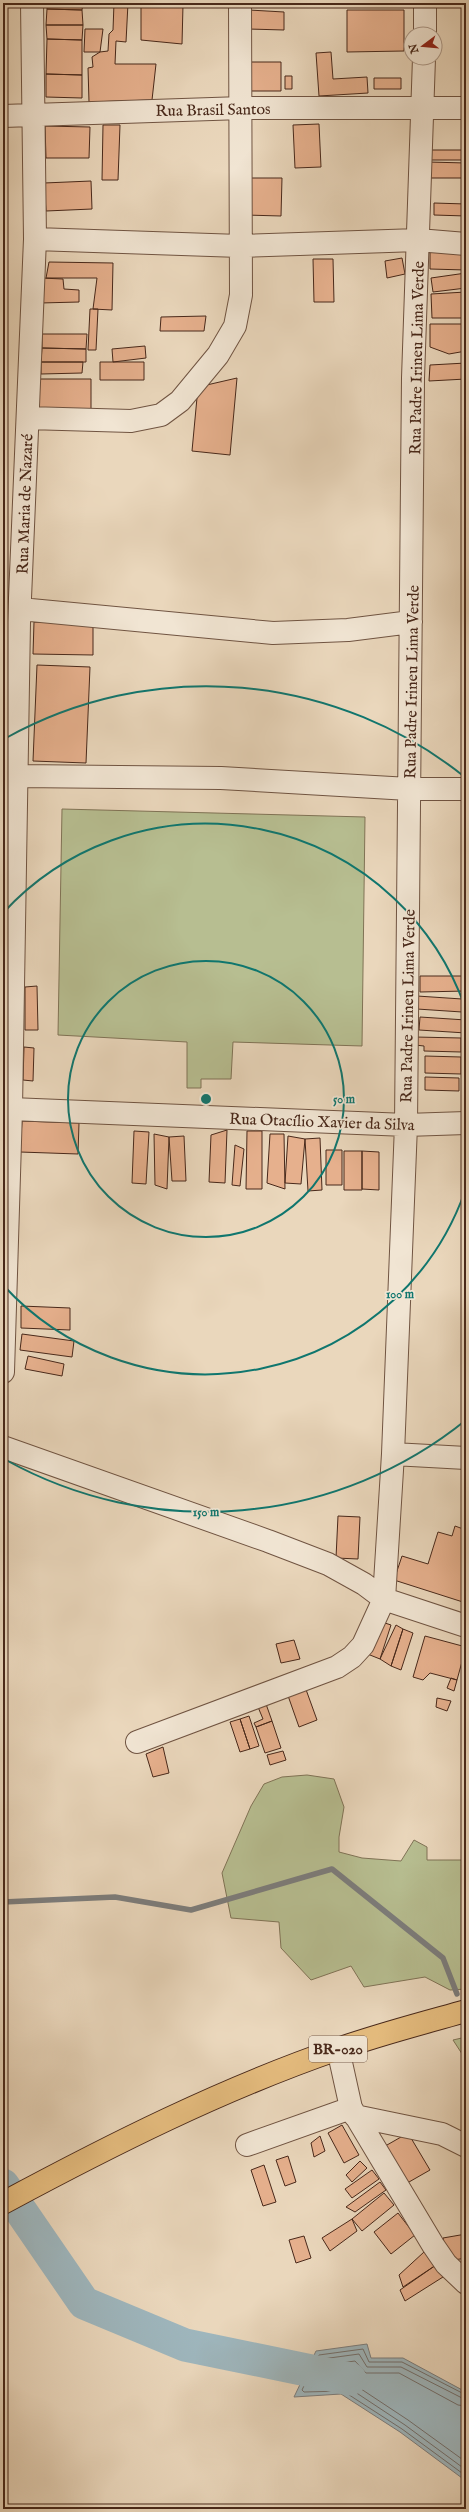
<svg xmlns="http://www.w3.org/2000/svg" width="469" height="2512" viewBox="0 0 469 2512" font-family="'IM FELL English',serif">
<rect width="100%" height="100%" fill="#ead7bc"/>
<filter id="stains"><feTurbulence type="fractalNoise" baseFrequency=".005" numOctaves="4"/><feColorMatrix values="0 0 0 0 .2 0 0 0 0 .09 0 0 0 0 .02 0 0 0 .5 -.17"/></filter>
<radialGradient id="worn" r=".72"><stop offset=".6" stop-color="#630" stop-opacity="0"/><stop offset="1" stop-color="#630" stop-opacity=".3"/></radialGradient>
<!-- green -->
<path fill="#b7be91" stroke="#807356" d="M62,809L365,817L362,1046L233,1042L231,1079H201V1088H187V1042L58,1035Z
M307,1775L334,1779L344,1807L339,1837V1852L362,1858L401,1861L414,1840L427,1847V1860H466V1989L450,1990L425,1977L364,1987L351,1966L311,1980L281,1948L279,1922L231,1918L222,1873L251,1806L264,1784L282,1777Z
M466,2037V2060L453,2040Z"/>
<!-- water -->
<path fill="#9eb6bd" stroke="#7c7d7c" d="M367,2344L371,2358H403L466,2392V2481L400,2432L341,2394L294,2397L316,2351Z"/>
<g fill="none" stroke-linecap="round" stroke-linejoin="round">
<!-- shore -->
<path stroke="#736f6c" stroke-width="1" d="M466,2395L402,2362H369L363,2349L319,2355L302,2390L304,2392L343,2391L402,2429L466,2476
M466,2400L401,2367H367L359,2354L322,2359L309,2384L311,2387L346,2386L405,2425L466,2470
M466,2406L458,2405L399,2373H366L355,2361L326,2365L319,2378L320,2380L341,2379L349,2381L408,2420L466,2462"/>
<!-- stream -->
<path stroke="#7c7d7c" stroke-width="5.5" d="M3,1902L115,1897L191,1910L332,1869L443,1958L457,1994"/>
<!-- river -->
<path stroke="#9eb6bd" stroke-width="33" d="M3,2185L84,2303L185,2345L350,2379"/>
</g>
<!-- building -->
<path fill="#e6b08d" stroke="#48281a" d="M47,3H83L82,10L47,9Z
M114,3H128L126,42L116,41L115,64H156L152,100L89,102L88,68L93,67L92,57L100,52L108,51L109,34L113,30Z
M141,3L183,5L182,44L141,40Z
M251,3H282V4H251Z
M47,9L82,10L83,25H46Z
M249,10L284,12V30L248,29Z
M347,10H404V51L347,52Z
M3,16H5V37H3Z
M46,25H83L82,40L47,39Z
M85,29H103L100,52H84Z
M47,39L82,40V75L46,74Z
M331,52L333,79L367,77L368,93L319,96L316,53Z
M246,62H281V91H246Z
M46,74L82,75V98L46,97Z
M285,76H292V89H285Z
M3,78H5V98H3Z
M374,78H401V89H374Z
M319,124L321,167L295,168L293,125Z
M103,125H120L118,180H102Z
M45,126L90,127L89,158H46Z
M430,150H466V160H430Z
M428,162L466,163V178H428Z
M246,178H282L281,216L245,215Z
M91,181L92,209L46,211L44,183Z
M434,203L466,204V216L434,215Z
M430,252L466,253V270L430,269Z
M402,258L405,274L387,278L385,261Z
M313,259H333L334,302H314Z
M49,262L113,263L112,310L93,309L97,278H46Z
M466,273V288L433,292L431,278Z
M41,278L63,279L64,289L79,290V302L40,303Z
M466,292V318H432L431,294Z
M90,309H98L96,350H88Z
M206,316L204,331H160L161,317Z
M430,324H466V351L449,354L430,347Z
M42,334H87L86,349L42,348Z
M145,346L146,358L113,362L112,349Z
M42,348L86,349V362H41Z
M41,362H83L82,373L41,374Z
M100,362H144V380H100Z
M466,363V379L429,381L430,365Z
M237,378L230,455L192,451L198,387Z
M38,379H91V414L38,413Z
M34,622L93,623V655L33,654Z
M37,665L90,667L86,763L33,761Z
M420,976H466V991L420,992Z
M37,986L38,1030H25V987Z
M417,996L462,999V1012L417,1009Z
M420,1017L466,1020V1033L419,1030Z
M415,1037L461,1038V1052L424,1051V1046L415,1045Z
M24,1047L34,1048L33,1081L23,1080Z
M425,1056L461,1057V1074L425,1073Z
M425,1077L459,1078V1091L425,1090Z
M22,1121L79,1123L78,1154L20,1152Z
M227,1130L225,1183L209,1182L211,1135Z
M134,1131L149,1132L146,1184L132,1183Z
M247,1131H262V1189H246Z
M154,1134L169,1137L167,1189L155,1185Z
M270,1134H284L285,1189L267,1183Z
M184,1136L186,1181H172L169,1137Z
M288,1136L305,1139L301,1184L285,1183Z
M320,1138L322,1190L308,1191L305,1139Z
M235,1145L244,1149L240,1186L232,1185Z
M326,1150H342V1185H326Z
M344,1151H362V1190H344Z
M362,1151L379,1152V1190L362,1189Z
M21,1306L70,1308V1330L21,1328Z
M22,1334L74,1341L72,1357L20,1350Z
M28,1356L64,1364L62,1376L25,1369Z
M338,1516L360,1517L358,1559L336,1558Z
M455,1526L466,1530V1603L394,1580L402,1556L428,1564L438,1532L452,1536Z
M376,1620L391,1625L380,1659L365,1653Z
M396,1625L403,1629L391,1666L380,1659Z
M403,1629L413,1633L401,1670L391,1666Z
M425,1636L466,1647L457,1680L430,1673L423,1680L413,1677Z
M294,1640L300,1659L281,1663L276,1644Z
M451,1678L457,1680L454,1691L447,1688Z
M304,1684L317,1720L299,1727L286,1690Z
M437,1698L451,1701L447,1711L436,1707Z
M266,1704L272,1721L256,1727L254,1723L263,1719L258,1707Z
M249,1716L259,1746L250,1749L240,1719Z
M240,1719L250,1749L240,1752L230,1722Z
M272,1721L281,1748L265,1753L256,1727Z
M163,1747L169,1773L153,1777L146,1754Z
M283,1751L286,1760L270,1765L267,1755Z
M342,2125L359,2155L344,2163L328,2133Z
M408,2133L430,2170L402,2186L380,2149Z
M320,2136L325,2151L314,2157L311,2143Z
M288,2156L296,2182L285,2186L276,2160Z
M360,2161L367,2168L352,2182L346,2175Z
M264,2165L276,2202L263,2206L251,2170Z
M372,2170L379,2179L352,2198L345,2189Z
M380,2182L386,2190L355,2212L346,2207Z
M384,2193L394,2205L362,2231L352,2219Z
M398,2213L415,2235L391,2254L374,2232Z
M352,2219L357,2231L330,2251L322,2238Z
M466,2234V2258L448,2261L443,2238Z
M304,2236L311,2258L296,2263L289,2240Z
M424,2252L436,2265L403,2287L399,2275Z
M436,2265L443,2277L405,2301L400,2290Z"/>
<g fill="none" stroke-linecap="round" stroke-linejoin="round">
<defs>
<path id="minor" d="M425,34V3
M3,116L242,108H466
M35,239L240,246L418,240L466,244
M28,418L131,421L161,415L180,401L218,355L235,326L241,295L240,3
M20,609L273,633L348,630L411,622
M18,776L221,778L409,789H466
M11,1109L406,1125L466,1123
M3,1372L11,1109L19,622L35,239L32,3
M3,1447L268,1541L328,1564L364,1584L384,1599L466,1626
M393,1454L466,1458
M137,1742L337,1667L352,1657L363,1645L384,1599L393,1454L406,1125L413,378L424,58
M351,2108L433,2245L446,2264L466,2283
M355,2116L442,2134L466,2146
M247,2145L351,2108L338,2049"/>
<path id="highway" d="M3,2203C111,2145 222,2089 338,2049C380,2034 423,2023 466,2011"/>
</defs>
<!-- minor casing -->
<use href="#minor" stroke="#705442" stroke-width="24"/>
<!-- highway casing -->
<use href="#highway" stroke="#48281a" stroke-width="24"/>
<!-- minor -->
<use href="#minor" stroke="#f1e5d3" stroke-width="22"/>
<!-- highway -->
<use href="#highway" stroke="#e5bc7e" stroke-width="22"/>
</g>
<!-- distance rings -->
<g fill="none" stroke="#0f766e" stroke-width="2">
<circle cx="206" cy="1099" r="138"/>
<path d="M465 1191A275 275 0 0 1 3 1285M3 913A275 275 0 0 1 465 1007"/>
<path d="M466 1420A413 413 0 0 1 6 1460M6 738A413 413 0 0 1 466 778"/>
</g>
<g text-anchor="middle" stroke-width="3.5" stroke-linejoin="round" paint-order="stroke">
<!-- shield labels -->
<rect fill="#f1e5d3" stroke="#7b6152" stroke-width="1" x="309" y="2036" width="58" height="26" rx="3"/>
<g font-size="15" font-weight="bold" fill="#48281a">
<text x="338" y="2054">BR-020</text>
</g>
<!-- street labels -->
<g font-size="16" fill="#48281a" stroke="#f1e5d3">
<text transform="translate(213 109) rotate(-1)" y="6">Rua Brasil Santos</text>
<text transform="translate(416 358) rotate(-89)" y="6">Rua Padre Irineu Lima Verde</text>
<text transform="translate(24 504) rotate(-88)" y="6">Rua Maria de Nazaré</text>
<text transform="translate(411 682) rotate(-89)" y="6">Rua Padre Irineu Lima Verde</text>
<text transform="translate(407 1006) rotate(-89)" y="6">Rua Padre Irineu Lima Verde</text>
<text transform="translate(322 1121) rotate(2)" y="6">Rua Otacílio Xavier da Silva</text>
</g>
</g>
<circle cx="206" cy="1099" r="6" fill="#0f766e" stroke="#f1e5d3" stroke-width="2"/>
<g font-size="12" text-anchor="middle" font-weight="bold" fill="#0f766e" stroke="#f1e5d3" stroke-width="3.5" stroke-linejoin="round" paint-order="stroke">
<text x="344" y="1103">50 m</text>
<text x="400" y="1298">100 m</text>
<text x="206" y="1516">150 m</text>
</g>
<!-- margin -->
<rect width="469" height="2512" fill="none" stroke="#ead7bc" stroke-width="16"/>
<rect x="4" y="4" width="461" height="2504" fill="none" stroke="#48281a" stroke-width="2"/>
<rect x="8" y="8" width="453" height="2496" fill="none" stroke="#48281a"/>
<!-- north arrow -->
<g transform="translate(423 46) rotate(254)"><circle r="19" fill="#f1e5d3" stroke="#ad9989"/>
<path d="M0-3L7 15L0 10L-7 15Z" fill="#8f2418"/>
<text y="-6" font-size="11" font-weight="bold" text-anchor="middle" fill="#48281a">N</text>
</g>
<rect width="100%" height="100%" filter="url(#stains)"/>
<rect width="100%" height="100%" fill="url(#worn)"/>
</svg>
